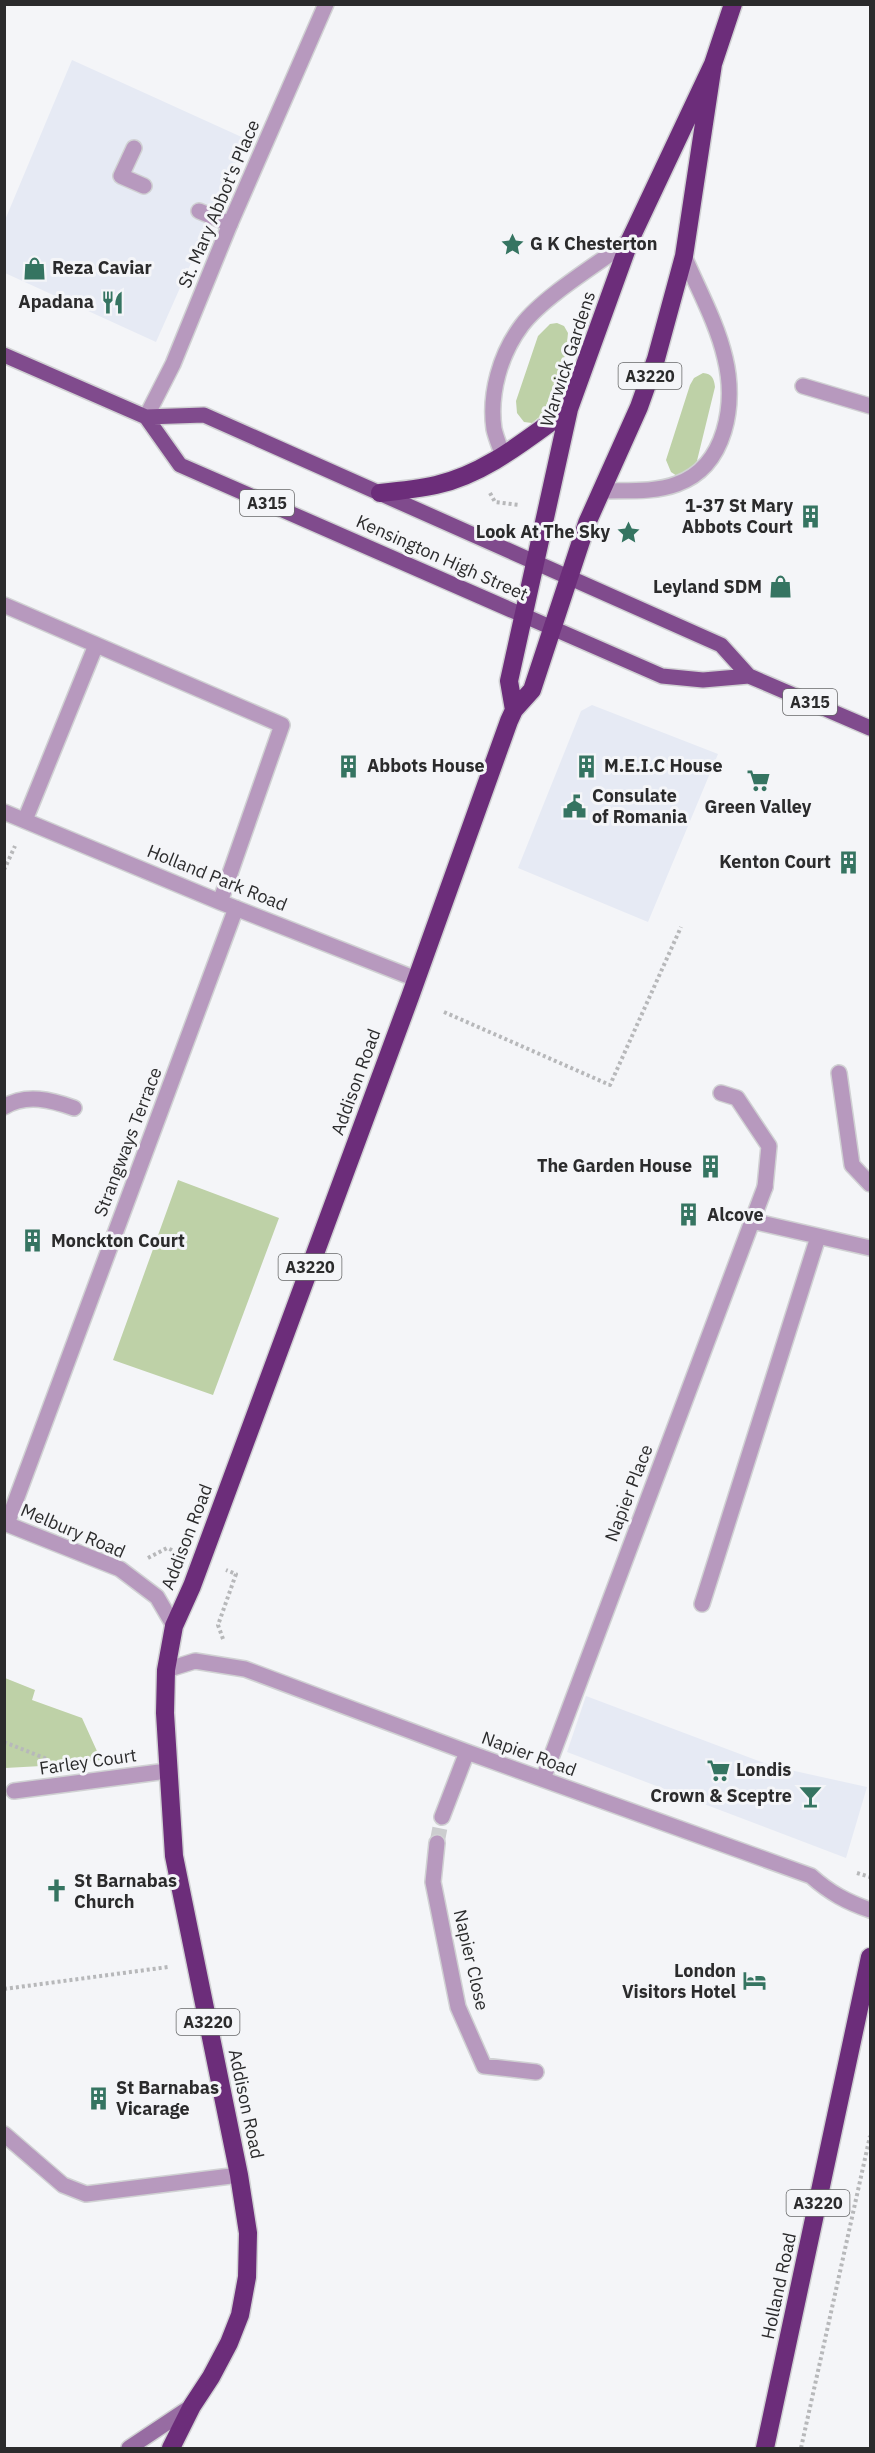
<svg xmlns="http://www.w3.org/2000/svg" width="875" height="2453" viewBox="0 0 875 2453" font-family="'IBM Plex Sans',sans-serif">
<rect width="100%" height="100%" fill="#f4f5f8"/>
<!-- built -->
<path fill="#e6eaf4" d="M72,60L246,139L156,342L5,273V220Z
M592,705L718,754L648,922L518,868L581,711Z
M586,1696L772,1766L867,1787L846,1858L567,1752Z"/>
<!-- green -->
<path fill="#bed1a7" d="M557,323L564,326L568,333L566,353L543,414L532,423L524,422L517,413L516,401L538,336L550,324Z
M703,373C712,374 714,378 715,387L695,469L677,476L671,472L666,460L690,385L694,378Z
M178,1180L279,1218L213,1395L113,1360Z
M5,1678L35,1690L32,1700L82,1718L101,1760L60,1765L5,1768Z"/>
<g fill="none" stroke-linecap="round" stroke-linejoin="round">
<!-- street-tunnel -->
<path stroke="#cccdcf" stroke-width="15" stroke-dasharray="15 8" stroke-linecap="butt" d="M437,1843L442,1817"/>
<defs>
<path id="lane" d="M134,148L121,176L144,186
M199,211L230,224
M803,386L870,406
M839,1073L852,1165L870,1184
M721,1093L737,1098L769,1146L765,1187
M4,1107C26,1093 52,1100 74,1108
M4,2134L63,2185L86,2194L239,2175"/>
<path id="street" d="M146,417L173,364L230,224L326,4
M503,456C500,447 496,438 494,429C489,394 500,354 522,325C544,296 599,263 630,240
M600,491C625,490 653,493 677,484C727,466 736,403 725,358C717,323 698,289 684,256
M4,605L282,725L220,902
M4,812L220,902L416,979
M25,820L96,645
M752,1221L870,1248
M4,1523L120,1569L157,1597L174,1626
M7,1524L236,908
M702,1604L818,1237
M166,1670L195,1661L245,1669L467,1752L811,1876C830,1893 847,1902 870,1910
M543,1779L765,1187
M14,1791L167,1771
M442,1817L467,1752
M437,1843L433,1882L458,2007L484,2066L536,2072"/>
<path id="secondary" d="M129,2448L192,2406"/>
<path id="primary" d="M4,355L146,417L204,415L721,645L749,676L870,728
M146,417L180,465L662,676L703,680L749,676"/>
<path id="highway" d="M380,493C399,491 418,489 436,485C486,474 528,438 569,409
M514,710L509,681L569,409L630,240L713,64L733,4
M171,2448L192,2406L211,2377L229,2343L240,2315L247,2277L248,2233L239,2175L174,1856L165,1713L166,1670L174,1626L192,1586L410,997L509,721L514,710L532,690L587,523L639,407L656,359L684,256L713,64
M765,2448L870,1957"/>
</defs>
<!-- lane casing -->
<use href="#lane" stroke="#d0d1d3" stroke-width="18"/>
<!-- street casing -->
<use href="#street" stroke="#d0d1d3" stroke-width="18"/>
<!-- secondary casing -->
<use href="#secondary" stroke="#d0d1d3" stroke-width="18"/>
<!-- primary casing -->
<use href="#primary" stroke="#d0d1d3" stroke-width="18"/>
<!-- highway casing -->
<use href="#highway" stroke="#d0d1d3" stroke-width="21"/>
<!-- path -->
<path stroke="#b7b8ba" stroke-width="4" stroke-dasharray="3 3" stroke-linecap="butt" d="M490,493L495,502L519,505
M4,870L15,846
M444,1012L610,1085L681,927
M148,1558L167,1548L174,1551
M223,1639L218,1625L236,1574L226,1570
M4,1742L47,1759
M857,1873L870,1877
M4,1989L168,1967
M801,2448L870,2136"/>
<!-- lane -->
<use href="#lane" stroke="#b799be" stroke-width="15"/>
<!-- street -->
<use href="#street" stroke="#b799be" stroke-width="15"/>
<!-- secondary -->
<use href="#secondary" stroke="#976ca2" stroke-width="15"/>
<!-- primary -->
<use href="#primary" stroke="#804b8d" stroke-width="15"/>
<!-- highway -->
<use href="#highway" stroke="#6c2d7a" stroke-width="18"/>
</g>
<!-- icons -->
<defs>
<symbol id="sight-bare" viewBox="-9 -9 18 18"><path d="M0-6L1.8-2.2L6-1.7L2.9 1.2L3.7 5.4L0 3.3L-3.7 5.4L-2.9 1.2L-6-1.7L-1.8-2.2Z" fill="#357461" stroke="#f4f5f8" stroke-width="2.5" paint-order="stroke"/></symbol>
<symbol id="shop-bare" viewBox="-9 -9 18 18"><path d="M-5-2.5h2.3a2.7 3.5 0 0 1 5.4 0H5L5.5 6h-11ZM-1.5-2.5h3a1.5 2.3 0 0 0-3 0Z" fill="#357461" stroke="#f4f5f8" stroke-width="2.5" paint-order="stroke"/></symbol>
<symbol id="restaurant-bare" viewBox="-9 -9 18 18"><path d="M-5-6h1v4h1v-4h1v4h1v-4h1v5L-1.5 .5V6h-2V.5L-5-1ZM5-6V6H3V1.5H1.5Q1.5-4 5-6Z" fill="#357461" stroke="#f4f5f8" stroke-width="2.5" paint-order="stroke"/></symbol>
<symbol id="building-bare" viewBox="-9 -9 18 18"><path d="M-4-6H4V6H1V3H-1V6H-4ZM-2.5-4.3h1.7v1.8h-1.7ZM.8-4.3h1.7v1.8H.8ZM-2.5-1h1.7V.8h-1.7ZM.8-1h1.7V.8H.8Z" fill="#357461" stroke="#f4f5f8" stroke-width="2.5" paint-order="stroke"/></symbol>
<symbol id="supermarket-bare" viewBox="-9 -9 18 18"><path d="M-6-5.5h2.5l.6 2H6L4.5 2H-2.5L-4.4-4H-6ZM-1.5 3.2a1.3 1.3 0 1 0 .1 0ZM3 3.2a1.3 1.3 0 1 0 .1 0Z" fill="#357461" stroke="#f4f5f8" stroke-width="2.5" paint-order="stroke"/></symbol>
<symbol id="civic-bare" viewBox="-9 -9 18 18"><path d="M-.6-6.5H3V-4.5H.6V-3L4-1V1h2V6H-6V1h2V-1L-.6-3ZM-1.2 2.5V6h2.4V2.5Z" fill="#357461" stroke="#f4f5f8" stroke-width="2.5" paint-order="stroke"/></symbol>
<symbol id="bar-bare" viewBox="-9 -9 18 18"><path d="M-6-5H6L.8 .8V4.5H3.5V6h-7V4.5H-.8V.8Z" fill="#357461" stroke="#f4f5f8" stroke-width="2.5" paint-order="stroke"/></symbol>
<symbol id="church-bare" viewBox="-9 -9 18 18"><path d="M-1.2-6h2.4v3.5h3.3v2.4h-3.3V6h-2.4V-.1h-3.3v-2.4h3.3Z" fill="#357461" stroke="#f4f5f8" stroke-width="2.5" paint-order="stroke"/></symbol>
<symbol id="hotel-bare" viewBox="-9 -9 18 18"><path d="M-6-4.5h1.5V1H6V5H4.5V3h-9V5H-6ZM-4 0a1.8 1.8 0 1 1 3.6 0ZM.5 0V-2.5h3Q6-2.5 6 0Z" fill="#357461" stroke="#f4f5f8" stroke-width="2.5" paint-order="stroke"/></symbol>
</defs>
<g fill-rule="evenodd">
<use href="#sight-bare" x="496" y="228" width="33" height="33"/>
<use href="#shop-bare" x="18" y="252" width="33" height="33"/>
<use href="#restaurant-bare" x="96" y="286" width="33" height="33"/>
<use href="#building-bare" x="794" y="500" width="33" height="33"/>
<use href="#sight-bare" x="612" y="516" width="33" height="33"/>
<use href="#shop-bare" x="764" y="570" width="33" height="33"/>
<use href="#building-bare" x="332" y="750" width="33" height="33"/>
<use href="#building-bare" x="570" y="750" width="33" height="33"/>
<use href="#supermarket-bare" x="742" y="764" width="33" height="33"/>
<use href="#civic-bare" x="558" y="790" width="33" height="33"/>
<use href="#building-bare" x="832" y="846" width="33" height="33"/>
<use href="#building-bare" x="694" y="1150" width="33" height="33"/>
<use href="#building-bare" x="672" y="1198" width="33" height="33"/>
<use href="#building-bare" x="16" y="1224" width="33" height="33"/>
<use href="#supermarket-bare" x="702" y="1754" width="33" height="33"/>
<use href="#bar-bare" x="794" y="1780" width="33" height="33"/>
<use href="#church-bare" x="40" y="1874" width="33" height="33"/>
<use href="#hotel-bare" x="738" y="1964" width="33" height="33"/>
<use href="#building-bare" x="82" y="2082" width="33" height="33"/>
</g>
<g text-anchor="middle" stroke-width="6" stroke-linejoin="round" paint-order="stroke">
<!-- shield labels -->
<g fill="#f4f5f8" stroke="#676869" stroke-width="1.5">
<rect x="618.5" y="363" width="63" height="26" rx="4.5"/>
<rect x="240" y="490" width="54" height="26" rx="4.5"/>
<rect x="783" y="689" width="54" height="26" rx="4.5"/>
<rect x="278.5" y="1254" width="63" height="26" rx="4.5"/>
<rect x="176.5" y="2009" width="63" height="26" rx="4.5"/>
<rect x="786.5" y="2190" width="63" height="26" rx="4.5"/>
</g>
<g font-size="16" font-weight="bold" fill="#2b2b2c">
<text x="650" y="382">A3220</text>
<text x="267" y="509">A315</text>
<text x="810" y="708">A315</text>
<text x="310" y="1273">A3220</text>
<text x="208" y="2028">A3220</text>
<text x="818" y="2209">A3220</text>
</g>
<!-- street labels -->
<g font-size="18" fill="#2b2b2c" stroke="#f4f5f8">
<text transform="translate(219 204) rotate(-67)" y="6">St. Mary Abbot's Place</text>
<text transform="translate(568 359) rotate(-72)" y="6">Warwick Gardens</text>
<text transform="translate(442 558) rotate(24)" y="6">Kensington High Street</text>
<text transform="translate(217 878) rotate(22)" y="6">Holland Park Road</text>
<text transform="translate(356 1082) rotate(-70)" y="6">Addison Road</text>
<text transform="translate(128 1142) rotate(-69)" y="6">Strangways Terrace</text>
<text transform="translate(629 1493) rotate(-69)" y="6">Napier Place</text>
<text transform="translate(73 1531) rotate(23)" y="6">Melbury Road</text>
<text transform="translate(187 1537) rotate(-69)" y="6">Addison Road</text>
<text transform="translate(529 1754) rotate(20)" y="6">Napier Road</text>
<text transform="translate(88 1762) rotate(-8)" y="6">Farley Court</text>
<text transform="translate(471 1960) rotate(77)" y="6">Napier Close</text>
<text transform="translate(246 2104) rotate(78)" y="6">Addison Road</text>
<text transform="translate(779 2286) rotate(-78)" y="6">Holland Road</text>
</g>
<!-- poi labels -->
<g font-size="18" font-weight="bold" fill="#2b2b2c" stroke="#f4f5f8" text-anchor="start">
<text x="530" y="250">G K Chesterton</text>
<text x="52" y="274">Reza Caviar</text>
<text x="94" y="308" text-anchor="end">Apadana</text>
<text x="793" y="512" text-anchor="end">1-37 St Mary<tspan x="793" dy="21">Abbots Court</tspan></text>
<text x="610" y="538" text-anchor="end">Look At The Sky</text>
<text x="762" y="593" text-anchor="end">Leyland SDM</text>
<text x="367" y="772">Abbots House</text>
<text x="604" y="772">M.E.I.C House</text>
<text x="592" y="802">Consulate<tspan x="592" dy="21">of Romania</tspan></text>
<text x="758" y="813" text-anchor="middle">Green Valley</text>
<text x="831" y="868" text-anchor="end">Kenton Court</text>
<text x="692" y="1172" text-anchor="end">The Garden House</text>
<text x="707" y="1221">Alcove</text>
<text x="51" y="1247">Monckton Court</text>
<text x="736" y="1776">Londis</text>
<text x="792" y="1802" text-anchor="end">Crown &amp; Sceptre</text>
<text x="74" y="1887">St Barnabas<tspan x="74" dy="21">Church</tspan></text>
<text x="736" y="1977" text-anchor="end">London<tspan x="736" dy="21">Visitors Hotel</tspan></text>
<text x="116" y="2094">St Barnabas<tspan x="116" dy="21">Vicarage</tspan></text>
</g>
</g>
<!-- border -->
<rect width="875" height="2453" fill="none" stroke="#2b2b2c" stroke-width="12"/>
</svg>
